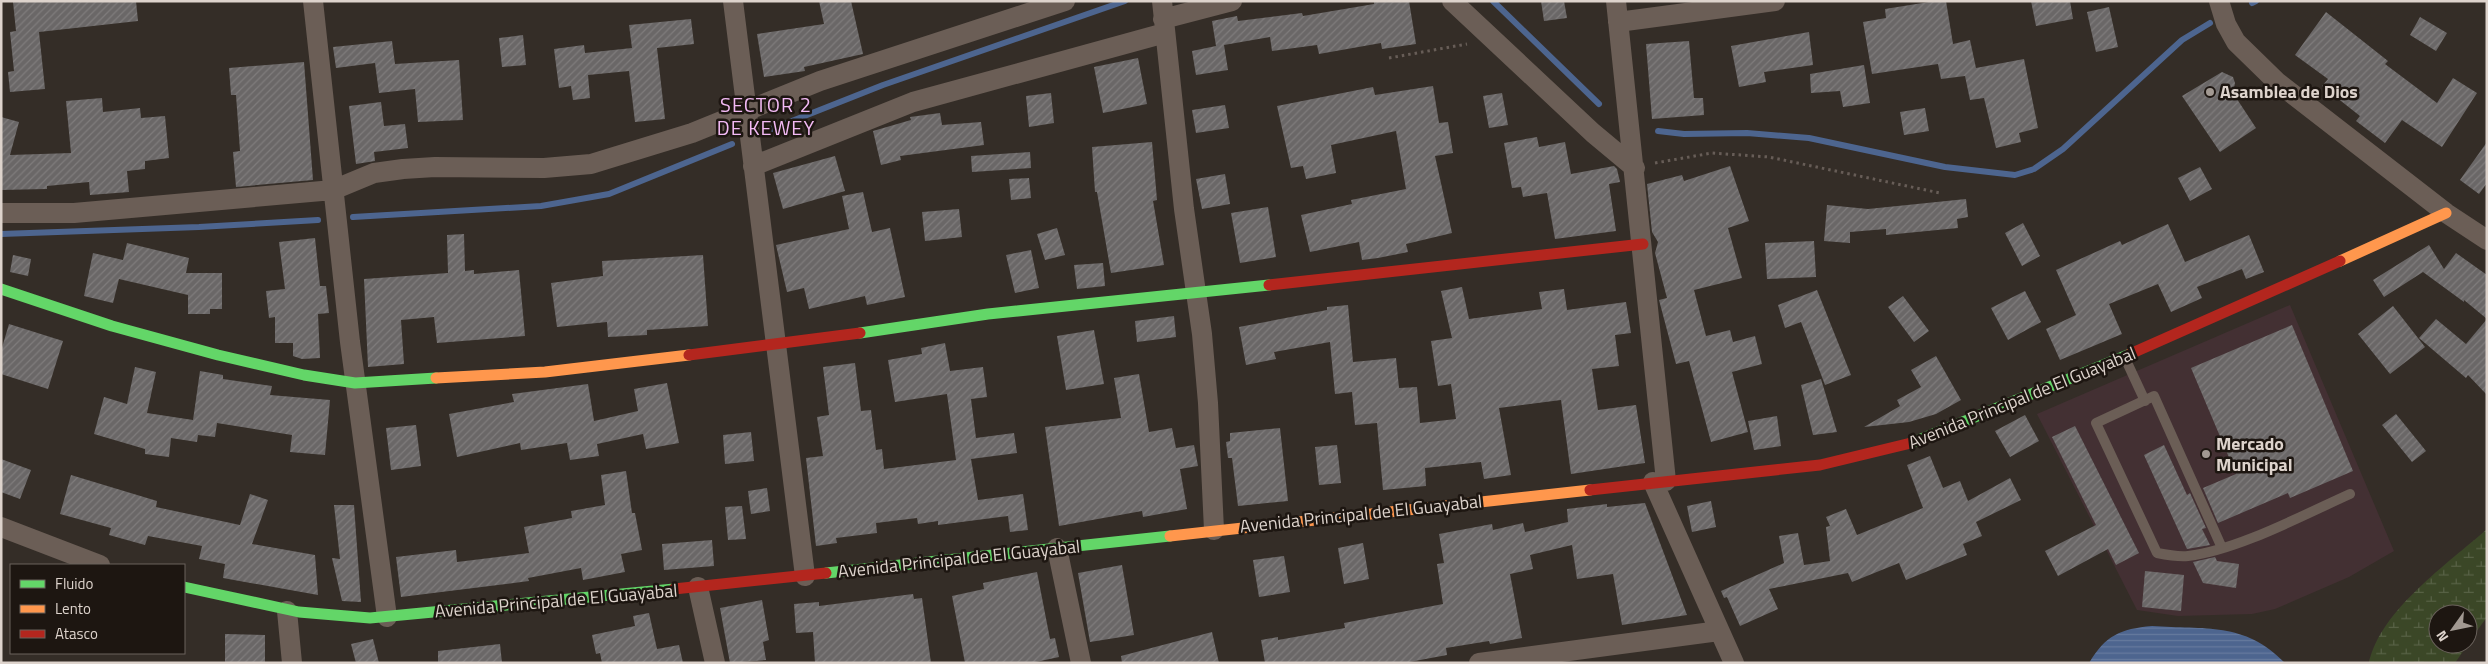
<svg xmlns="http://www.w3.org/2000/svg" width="2488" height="664" viewBox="0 0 2488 664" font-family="'Titillium Web',sans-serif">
<defs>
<pattern id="wetland-marsh" width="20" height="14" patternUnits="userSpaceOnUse" patternTransform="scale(1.25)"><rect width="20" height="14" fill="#3b4727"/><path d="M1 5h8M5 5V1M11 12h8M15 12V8" fill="none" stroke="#576145"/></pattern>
<pattern id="water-rules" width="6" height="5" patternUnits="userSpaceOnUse" patternTransform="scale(1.25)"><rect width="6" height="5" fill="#4d658f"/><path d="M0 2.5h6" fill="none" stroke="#667a9e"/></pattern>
<pattern id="building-hatch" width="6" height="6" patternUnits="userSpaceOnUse" patternTransform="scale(1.25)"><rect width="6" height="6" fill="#6a6767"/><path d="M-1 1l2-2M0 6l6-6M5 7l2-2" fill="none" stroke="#7f7c7c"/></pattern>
</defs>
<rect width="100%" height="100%" fill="#342d27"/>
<!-- commercial -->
<path fill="#433033" d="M2290,305L2394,551L2349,577L2275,609L2252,614L2178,616L2137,610L2037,414Z"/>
<!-- wetland -->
<path fill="url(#wetland-marsh)" d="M2487,529V617L2468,643V614H2438V644H2468L2455,663H2369C2380,610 2449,563 2487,529Z"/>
<!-- water -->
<path fill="url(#water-rules)" d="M2152,626C2205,630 2244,621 2285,663H2089C2106,635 2120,629 2152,626Z"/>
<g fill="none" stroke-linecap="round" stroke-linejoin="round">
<!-- stream -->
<path stroke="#4d658f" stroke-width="6" d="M1493,1L1599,104
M2252,3L2256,1
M1658,131L1684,134L1747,133L1809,138L1945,167L2015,175L2034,169L2063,149L2182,40L2210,23
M764,132L883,85L1125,1
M353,217L541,206L609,194L732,144
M1,234L199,227L318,220"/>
</g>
<!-- building -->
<path fill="url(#building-hatch)" d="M22,1H136L138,21L39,32L45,89L10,92L8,72L14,71L10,32L16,31L13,2Z
M819,1H851L863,54L804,67L805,71L764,77L757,34L824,24Z
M1374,1H1409L1416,44L1382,49L1381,43L1319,54L1317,45L1272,51L1270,37L1224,45L1228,70L1196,75L1192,51L1216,46L1212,21L1237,16L1238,21L1302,13L1303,16L1374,4Z
M1541,1H1564L1567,18L1544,21Z
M1935,1H1946L1953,44L1970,40L1976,68L2024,59L2038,128L2019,133L2021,142L1996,148L1984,98L1970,100L1965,76L1941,79L1938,64L1872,74L1863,22L1886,18L1885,9Z
M2031,1H2070L2073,19L2036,26Z
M2109,7L2118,47L2096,52L2087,12Z
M2326,12L2388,61L2385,64L2437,103L2453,78L2477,93L2442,147L2402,120L2385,143L2356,121L2360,116L2322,86L2328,79L2295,55Z
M2420,17L2447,33L2436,51L2410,35Z
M691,19L694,44L657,48L665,119L635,122L629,71L588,75L590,98L573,100L571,86L559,88L554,49L584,45L585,53L632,48L629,25Z
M1809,32L1813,65L1764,72L1766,82L1739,87L1731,46Z
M523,35L526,65L502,67L499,38Z
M392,41L395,64L459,60L463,120L418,122L415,89L379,93L375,63L336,68L333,47Z
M1689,41L1694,98H1703L1704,115L1652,119L1646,44Z
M1138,58L1147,104L1103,113L1094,67Z
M304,62L313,180L236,187L233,152L240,151L236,95H231L229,68Z
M1864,65L1870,103L1843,107L1840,91L1811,93L1810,74Z
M2222,72L2233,77L2235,83L2233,93L2256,128L2220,152L2182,96Z
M1433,86L1439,123L1448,122L1453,153L1435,156L1452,233L1406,244L1408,252L1378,258L1362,260L1359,242L1310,252L1301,215L1352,204L1351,200L1406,189L1396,131L1331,145L1336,173L1306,179L1303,166L1291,168L1277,106L1373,87L1375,95Z
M1051,93L1054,123L1029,127L1026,96Z
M1502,93L1508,125L1489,128L1483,96Z
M102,98L103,112L140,108L141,118L165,116L169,158L145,161V169L127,171L129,192L90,195L89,182L47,186V189L1,190V117L19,122L10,155L71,153L66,101Z
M381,102L384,126L405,124L408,148L374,152L375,161L356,164L349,106Z
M1225,105L1229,128L1196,133L1192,110Z
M1925,108L1929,131L1904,135L1900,112Z
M940,113L942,125L981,122L984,145L900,156L901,160L881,165L873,131L911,120L910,117Z
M1537,137L1539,147L1565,142L1571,174L1614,166L1617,169L1620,182L1609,184L1616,231L1555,239L1547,193L1523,197L1521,187L1512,188L1504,143Z
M1152,142L1157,200L1153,201L1164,265L1111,273L1097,192H1095L1092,147Z
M2487,142V183L2479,194L2460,180Z
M1030,152L1031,168L972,172L971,156Z
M835,156L845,191L783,209L773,173Z
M1730,166L1749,221L1728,228L1742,278L1694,290L1706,336L1730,330L1733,342L1755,336L1762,364L1732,372L1748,432L1711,442L1689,361L1676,364L1659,300L1667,298L1655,253L1658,242L1652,232L1647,184L1682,175L1684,181Z
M2200,167L2212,189L2190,201L2178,178Z
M1225,174L1230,204L1202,209L1196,179Z
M1029,178L1031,198L1011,200L1009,179Z
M863,192L872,232L890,228L905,297L867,305L865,296L809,309L804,288L787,292L776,245L849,229L842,196Z
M1966,199L1968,217L1957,219L1958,228L1886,235V229L1850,232V243L1824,241L1827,205L1868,209Z
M1268,207L1276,257L1240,263L1231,213Z
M959,209L962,237L925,241L922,212Z
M2023,223L2040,256L2022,266L2005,233Z
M2168,224L2185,262L2249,235L2264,272L2246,279L2242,269L2197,287L2202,298L2171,312L2158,284L2109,304L2122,334L2060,360L2046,329L2076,315L2056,270L2120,241L2122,245Z
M1057,228L1065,255L1045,260L1037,234Z
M464,234L465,271L474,270V274L519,270L525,336L437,343L434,317L401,320L404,364L368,367L364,279L448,273L447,235Z
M315,238L320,286H326L329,313L318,314L320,358L302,359L293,356V343H275V317L269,318L266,291L285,289L279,242Z
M1814,241L1816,277L1767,279L1765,243Z
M127,243L189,258L186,273H222V309H210V314H188V295L119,279L113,303L84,296L93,253L123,260Z
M2429,245L2444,269L2456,253L2487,275V319L2464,300V302L2423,272L2384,297L2373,280Z
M1031,250L1039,288L1015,293L1006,255Z
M13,255L31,259L28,276L10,272Z
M703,255L708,326L647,330V335L608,337L607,322L557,327L551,283L603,276L602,261Z
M1103,263L1105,286L1077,289L1074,265Z
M1462,287L1469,319L1542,309L1539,292L1564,289L1567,310L1626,302L1631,333L1615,335L1619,366L1592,369L1598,410L1636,405L1645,463L1571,474L1561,400L1499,408L1511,475L1484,479L1481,462L1425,468L1426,486L1383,490L1377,423L1355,425L1352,392L1335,394L1330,342L1274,352L1276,359L1246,365L1239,327L1327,310V307L1348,305L1353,362L1396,358L1399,388L1417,387L1420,423L1456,419L1451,384L1438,386L1431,341L1452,338L1441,291Z
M1817,290L1851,375L1825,385L1801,322L1785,328L1778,305Z
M2025,291L2041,322L2008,340L1991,308Z
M1903,296L1929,331L1914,342L1888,307Z
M2393,306L2425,347L2390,374L2358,334Z
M1174,316L1176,337L1137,342L1135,321Z
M2436,319L2466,344L2487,319V395L2468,375L2466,378L2419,338Z
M9,324L63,341L48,389L1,374V351Z
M2292,325L2353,471L2290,498L2288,493L2218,523L2203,488L2236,474L2191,368Z
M1094,330L1104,384L1066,390L1057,336Z
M945,343L950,371L983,367L987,397L971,399L976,438L1014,433L1017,453L971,459L978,500L1023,494L1028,530L1010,532L1008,516L938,525V521L918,524L917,518L876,523L877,533L836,538L837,543L816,546L806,458L823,456L817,417L829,415L823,367L855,363L861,411L871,410L876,450L882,449L884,469L956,460L947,394L895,402L888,360L922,354L921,348Z
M1936,356L1961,400L1936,414L1909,422L1864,427L1900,406L1897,400L1921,387L1911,370Z
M135,367L156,372L147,413L193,420L200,371L223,375V379L272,386L270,395L330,400L325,455L290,452L292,435L217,423L215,437L198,435L197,442L171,438L169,457L145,454V449L94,434L104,397L127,404Z
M1139,374L1149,432L1172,428L1176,448L1194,445L1198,466L1180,469L1187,509L1143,517L1142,511L1059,526L1045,427L1121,418L1114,378Z
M1821,379L1837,432L1813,435L1801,385Z
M667,383L679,443L646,449L643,434L597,444L599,456L570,460L567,443L521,450L520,443L457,457L449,414L514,402L512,394L588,384L594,421L638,411L634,389Z
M2396,414L2426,451L2412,462L2382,425Z
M2025,415L2039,441L2010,457L1995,431Z
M1777,416L1781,446L1754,450L1748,421Z
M416,425L421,466L391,470L386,428Z
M2075,426L2139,553L2116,565L2108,549L2058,576L2045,551L2096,525L2052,437Z
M1280,428L1288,501L1238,506L1232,458H1228L1226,442L1230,441V433Z
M751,432L754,461L725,464L723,435Z
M1337,445L1341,483L1319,485L1315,447Z
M2164,445L2187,495L2190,493L2206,528L2202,529L2210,545L2187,549L2144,455Z
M1930,456L1943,488L1960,481L1968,501L2010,478L2021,500L1976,522L1982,536L1963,544L1967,555L1906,580L1899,563L1852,582L1848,573L1769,589L1778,609L1740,626L1727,597L1724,598L1721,591L1784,563L1779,536L1798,533L1804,565L1830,561L1826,527L1830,526L1826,517L1846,509L1857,535L1923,508L1907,465Z
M1,459L31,470L20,499L1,492Z
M626,471L632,513H635L642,550L621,554L625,572L583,580L581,568L528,578L529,581L401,597L396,557L456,550L457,562L529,553L524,527L572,518L571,511L605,505L601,475Z
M71,475L157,501L156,507L240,525L250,494L268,500L252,544L315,555L318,595L223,578L225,564L199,559L202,546L148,536L145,545L109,535L111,528L60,514Z
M767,488L770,511L751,514L748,491Z
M1711,501L1716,527L1692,532L1687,506Z
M1645,503L1687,615L1622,625L1613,574L1577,579L1572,545L1530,555L1533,569L1510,574L1522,638L1490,644L1489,641L1446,648L1447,655L1404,663H1265L1261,640L1278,637V640L1345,628L1344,623L1443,604L1437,564L1444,563L1439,534L1492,524L1493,530L1523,523L1525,532L1568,522L1567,509L1607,504V507Z
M334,505H354L361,602L342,601L332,558L340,559Z
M742,506L746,539L728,540L725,507Z
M712,540L714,566L664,570L662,544Z
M1363,543L1369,579L1344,584L1338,548Z
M1284,556L1290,592L1259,597L1253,560Z
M2215,557L2217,561L2239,564L2236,588L2203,583L2193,562Z
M1122,565L1134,635L1090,642L1078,573Z
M2145,571L2184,575L2181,611L2142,607Z
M1037,572L1050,639L1055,638L1059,657L1031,663H965L952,596L984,589L983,583Z
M913,594L914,599L922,598L931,663H815L813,632L796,633L794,604L819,602V606Z
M762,600L769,640L763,642L766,660L730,663L720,608Z
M649,613L657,649L679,645L683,663H602L600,653L596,654L592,635L635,626L633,616Z
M1212,632L1219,663H1122L1121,656Z
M225,634L265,635V663H225Z
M373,639L379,663H356L351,644Z
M500,644L502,663H438V651Z"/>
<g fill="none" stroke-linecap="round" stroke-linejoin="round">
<!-- path -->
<path stroke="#675d57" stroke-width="3" stroke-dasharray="2.5 4" stroke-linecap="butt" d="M1389,58L1467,44
M1655,163L1712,153L1769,157L1940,193"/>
<!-- lane -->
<path stroke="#6b5e56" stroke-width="10" d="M2125,358L2145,401
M2222,548L2154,396L2096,423L2157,553C2167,555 2178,557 2188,556C2238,550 2303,515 2350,494"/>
<!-- street -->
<path stroke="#6b5e56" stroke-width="20" d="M313,1L350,342L387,617
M733,1L805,576
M1162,1L1184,209L1202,334L1208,403L1214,530
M1452,1L1593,133L1635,168
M1616,1L1666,481
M2219,1L2226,24L2236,42L2277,82L2446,213L2487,240
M1163,19L1232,1
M1618,22L1775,1
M753,166L913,102L1165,33
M1,213H74L333,190L374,173L403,169L435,167L544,168L591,164L692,133L820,81L1065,1
M1653,482L1734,663
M1,527L100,565
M1057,548L1081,663
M698,587L715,663
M287,611L292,663
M1479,663L1719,631"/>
<!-- fast -->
<path stroke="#63d668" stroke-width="11" d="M1,289L112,326L218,355L304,375L355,383L436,378
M860,333L988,314L1269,285
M1911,443L2130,354
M826,573L1170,536
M184,587L299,612L370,618L674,589"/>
<!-- slow -->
<path stroke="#ff974d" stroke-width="11" d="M2340,261L2446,213
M436,378L545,372L689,355
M1170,536L1590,490"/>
<!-- jam -->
<path stroke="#b3261e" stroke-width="11" d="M1269,285L1643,244
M2130,354L2340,261
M689,355L860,333
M1590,490L1820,465L1911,443
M674,589L826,573"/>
</g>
<!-- markers -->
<g fill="#a29992" stroke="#1d1611" stroke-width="2">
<circle cx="2210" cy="92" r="5"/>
<circle cx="2206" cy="454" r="5"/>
</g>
<g text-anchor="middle" stroke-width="5" stroke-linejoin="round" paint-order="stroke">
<!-- poi labels -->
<g font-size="18" font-weight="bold" fill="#ddd3cc" stroke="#1d1611" text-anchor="start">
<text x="2220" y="98">Asamblea de Dios</text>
<text x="2216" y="450">Mercado<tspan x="2216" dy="21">Municipal</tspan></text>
</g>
<!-- street labels -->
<g font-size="18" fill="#ddd3cc" stroke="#1d1611">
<text transform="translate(2022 398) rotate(-22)" y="6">Avenida Principal de El Guayabal</text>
<text transform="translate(1361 514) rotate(-6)" y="6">Avenida Principal de El Guayabal</text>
<text transform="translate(959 559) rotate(-6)" y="6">Avenida Principal de El Guayabal</text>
<text transform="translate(556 601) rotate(-5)" y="6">Avenida Principal de El Guayabal</text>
</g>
<!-- quarter labels -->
<g font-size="20" letter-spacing="1" fill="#f3baf5" stroke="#1d1611">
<text x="766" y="112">SECTOR 2<tspan x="766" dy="23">DE KEWEY</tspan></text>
</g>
</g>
<!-- border -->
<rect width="2488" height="664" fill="none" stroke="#ddd3cc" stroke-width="5"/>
<!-- legend -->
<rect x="10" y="564" width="175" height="90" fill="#1d1611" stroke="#6a625c"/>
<rect x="20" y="580" width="25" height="8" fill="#63d668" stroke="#6a625c"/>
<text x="55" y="589" font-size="15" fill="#ddd3cc">Fluido</text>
<rect x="20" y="605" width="25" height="8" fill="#ff974d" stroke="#6a625c"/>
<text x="55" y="614" font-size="15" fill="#ddd3cc">Lento</text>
<rect x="20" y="630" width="25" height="8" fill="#b3261e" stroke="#6a625c"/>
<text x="55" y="639" font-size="15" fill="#ddd3cc">Atasco</text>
<!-- north arrow -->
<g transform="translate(2453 629) rotate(237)"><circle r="24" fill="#1d1611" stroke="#6a625c"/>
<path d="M0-4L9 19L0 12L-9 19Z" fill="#a29992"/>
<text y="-8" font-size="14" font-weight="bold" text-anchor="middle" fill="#ddd3cc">N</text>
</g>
</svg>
